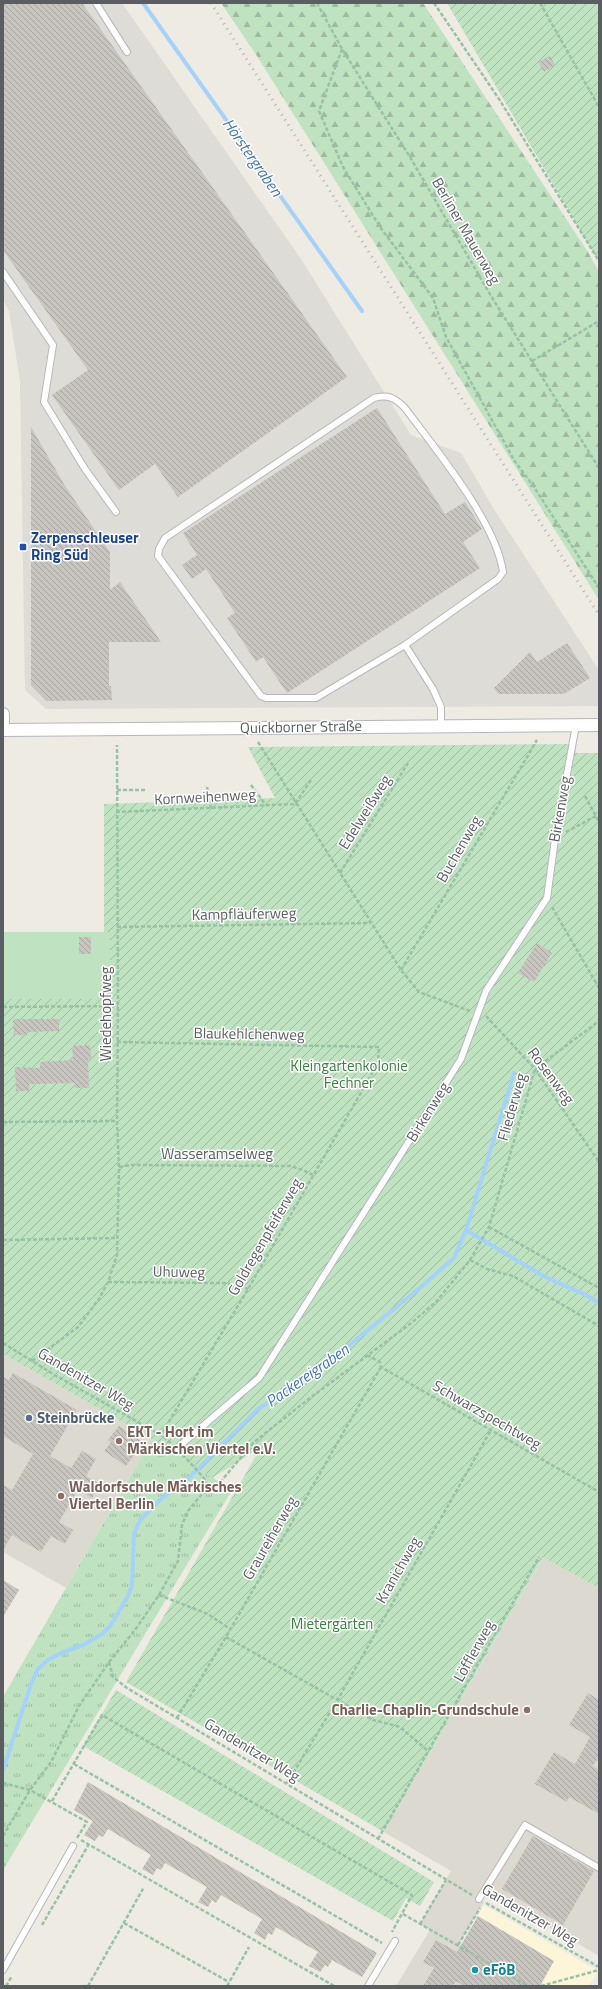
<svg xmlns="http://www.w3.org/2000/svg" width="602" height="1989" viewBox="0 0 602 1989" font-family="'Titillium Web',sans-serif">
<defs>
<pattern id="forest-firs" width="22" height="20" patternUnits="userSpaceOnUse"><rect width="22" height="20" fill="#bfe3c1"/><path d="M5 1l3.5 6h-7zM16 11l3.5 6h-7z" fill="#9ebba0"/></pattern>
<pattern id="park-tufts" width="24" height="20" patternUnits="userSpaceOnUse"><rect width="24" height="20" fill="#bfe3c1"/><path d="M3 7l-1-3M5 7V3M7 7l1-3M15 17l-1-3M17 17v-4M19 17l1-3" fill="none" stroke="#9ebba0"/></pattern>
<pattern id="garden-furrows" width="10" height="10" patternUnits="userSpaceOnUse"><rect width="10" height="10" fill="#bfe3c1"/><path d="M-1 1l2-2M0 10L10 0M9 11l2-2" fill="none" stroke="#9ebba0"/></pattern>
<pattern id="building-back-hatch" width="6" height="6" patternUnits="userSpaceOnUse"><rect width="6" height="6" fill="#c8c5bf"/><path d="M-1 5l2 2M0 0l6 6M5-1l2 2" fill="none" stroke="#a5a39f"/></pattern>
</defs>
<rect width="100%" height="100%" fill="#edebe2"/>
<!-- commercial -->
<path fill="#fcf5d8" d="M484,1905L598,1971L589,1986H548L465,1938Z"/>
<!-- industrial -->
<path fill="#dedcd6" d="M3,3H122L301,259L411,435L461,453L497,514L599,670V706L46,709L25,690L20,381L9,311L3,300Z"/>
<!-- education -->
<path fill="#dcdad0" d="M3,1354L152,1439L66,1588L3,1552Z
M544,1556L599,1588V1956L485,1890L479,1899L484,1902L458,1945L528,1986H396L430,1930L420,1924L451,1871L384,1832Z"/>
<!-- grass -->
<path fill="#bfe3c1" d="M3,932H110V1000L3,999Z"/>
<!-- forest -->
<path fill="url(#forest-firs)" d="M221,3H423L588,252L599,272V600L255,53Z"/>
<!-- park -->
<path fill="url(#park-tufts)" d="M152,1439L232,1490L3,1870V1697Z"/>
<!-- garden -->
<path fill="url(#garden-furrows)" d="M447,3H599V262Z
M574,744L576,753H599V1588L543,1557L384,1832L126,1682L261,1447L212,1478L152,1439L3,1354V999H110V932H104V804L275,798L248,747Z
M116,1690L434,1882L420,1906L406,1898L393,1921L83,1746Z"/>
<g fill="none" stroke-linecap="round" stroke-linejoin="round">
<!-- stream -->
<path stroke="#a4d2fb" stroke-width="4" d="M143,3L362,311
M466,1230L545,1277L584,1294L599,1303
M3,1770L31,1684L38,1669L48,1660L61,1653L83,1645L102,1634L111,1625L128,1596L132,1585L134,1533L141,1519L163,1497L180,1486L200,1467L257,1410L336,1356L421,1287L454,1258L466,1230L514,1073"/>
</g>
<!-- building -->
<path fill="url(#building-back-hatch)" d="M3,3H82L347,377L178,497L155,464L119,490L52,395L88,370L3,250Z
M550,56L555,65L544,72L538,62Z
M377,408L445,514L465,502L482,529L463,542L480,568L287,693L263,657L256,662L253,657L227,618L235,613L206,569L192,579L182,565L197,555L183,533Z
M31,427L65,486L110,552V590L120,582L161,642H109V686H111L112,700L47,701L31,685Z
M567,643L590,678L564,694H498L494,688L530,652L537,662Z
M79,937H91V954H79Z
M537,943L552,953L534,982L518,973Z
M13,1019H59V1031L27,1032V1035H14Z
M90,1045L91,1059L88,1060L89,1088H75V1083L29,1084L30,1091H16L15,1067L40,1068V1062L73,1060L72,1046Z
M13,1373L77,1410L50,1456L71,1468L82,1451L96,1459L86,1476L100,1484L92,1498L78,1490L59,1522L73,1530L65,1544L51,1536L41,1552L12,1535L3,1550V1485L12,1490L33,1454L3,1436V1377L9,1380Z
M119,1426L143,1442L126,1466L104,1451L111,1442L108,1440Z
M3,1580L19,1590L3,1617Z
M588,1693L599,1700V1757L593,1766L599,1770V1814L569,1797L567,1802L535,1784L554,1752L575,1764L590,1737L569,1725Z
M88,1782L377,1953L362,1977L332,1960L328,1967L325,1965L320,1972L309,1966L318,1952L276,1927L272,1935L268,1933L265,1940L254,1933L262,1919L221,1895L216,1903L212,1900L208,1907L198,1902L207,1887L165,1863L161,1870L157,1868L153,1875L142,1869L151,1855L108,1829L103,1837L99,1835L95,1841L84,1835L93,1821L74,1810Z
M533,1836L594,1871L563,1925L502,1889Z
M478,1916L554,1961L540,1986H464L456,1981L453,1986H423L434,1968L423,1962L436,1940L457,1952Z"/>
<g fill="none" stroke-linecap="round" stroke-linejoin="round">
<defs>
<path id="lane" d="M96,3L127,52
M3,272L53,345L44,402L85,469L116,512
M405,645L316,698H266L261,696L158,556L159,549L165,538L374,398C388,394 395,398 405,408C436,450 496,522 503,572L498,579L405,645L433,689L441,707V725
M177,1448L259,1378L461,1059L486,991L547,898L555,839L576,725
M479,1899L525,1825L599,1868
M3,1970L73,1846
M368,1986L395,1941"/>
<path id="street" d="M3,714V730
M3,730L599,725"/>
</defs>
<!-- lane casing -->
<use href="#lane" stroke="#b5b7bc" stroke-width="8"/>
<!-- street casing -->
<use href="#street" stroke="#b5b7bc" stroke-width="14"/>
<!-- path -->
<path stroke="#97c2a5" stroke-width="2.5" stroke-dasharray="4 2" stroke-linecap="butt" d="M317,3L342,49L410,157L491,296L599,468
M434,3L499,99L599,261
M540,3L599,107
M342,49L319,111L343,167L380,227L433,298L446,337L514,460L534,487L599,588
M532,361L599,321
M258,742L401,970L419,992L470,1011
M251,785L265,804
M207,787L211,808
M117,790H146
M585,796L599,822
M116,812L295,804L311,780
M566,832L596,816
M340,873L408,763
M552,907L599,988
M117,927L370,923
M401,970L537,740
M3,1007L118,1006
M486,1016L535,1069L599,1162
M117,1042L379,1047L378,1063L248,1289L161,1435
M3,1122L117,1121
M119,1167L131,1165L290,1166L303,1170L313,1175
M489,1227L599,1288
M3,1240L117,1238
M470,1260L487,1269L513,1276L599,1326
M108,1282L222,1283L238,1285L248,1289
M3,1343L53,1374L161,1435L171,1443
M367,1355L380,1362L381,1367L599,1492
M32,1361L78,1327L99,1299L108,1282L117,1255L119,1167L117,1121L118,1006L117,745
M210,1489L222,1480L254,1442L310,1398L410,1324L436,1302L470,1260L489,1227L535,1069L599,1021
M159,1595L208,1614L230,1629
M226,1637L373,1720L400,1727L428,1751
M109,1662L113,1677L127,1688L472,1895
M177,1718L226,1637L381,1367
M74,1764L382,1943
M3,1783L30,1790L87,1822L77,1838
M287,1783L338,1699L491,1430
M52,1801L102,1715L412,1895L392,1932
M3,1836L30,1790L51,1762L79,1706L109,1662L135,1630L159,1595L178,1561L182,1525L188,1511L201,1495L210,1489L203,1477L183,1455
M378,1839L539,1557
M81,1840L334,1986
M486,1903L599,1967
M403,1914L528,1986
M124,1923L229,1982
M420,1924L446,1880
M42,1925L89,1844
M458,1945L480,1908
M6,1986L12,1976
M88,1986L144,1887
M227,1986L249,1947
M541,1986L599,1970"/>
<!-- lane -->
<use href="#lane" stroke="#fff" stroke-width="6"/>
<!-- street -->
<use href="#street" stroke="#fff" stroke-width="12"/>
<!-- rail -->
<path stroke="#b3b4b4" stroke-width="3" stroke-dasharray="1 5" stroke-linecap="butt" d="M211,3L599,615"/>
</g>
<!-- markers -->
<rect fill="#1a4fb4" stroke="#fff" stroke-width="1.5" x="19" y="543" width="8" height="8" rx="2"/>
<circle fill="#5c6f8a" stroke="#fff" stroke-width="1.5" cx="29" cy="1418" r="4"/>
<g fill="#8d6e63" stroke="#fff" stroke-width="1.5">
<circle cx="119" cy="1441" r="4"/>
<circle cx="61" cy="1496" r="4"/>
<circle cx="527" cy="1710" r="4"/>
</g>
<circle fill="#0f9aa8" stroke="#fff" stroke-width="1.5" cx="475" cy="1970" r="4"/>
<g text-anchor="middle" stroke-width="3" stroke-linejoin="round" paint-order="stroke">
<!-- street labels -->
<g font-size="15" fill="#5a5e62" stroke="#fff">
<text transform="translate(466 231) rotate(60)" y="5">Berliner Mauerweg</text>
<text transform="translate(301 727) rotate(-1)" y="5">Quickborner Straße</text>
<text transform="translate(205 797) rotate(-3)" y="5">Kornweihenweg</text>
<text transform="translate(560 809) rotate(-80)" y="5">Birkenweg</text>
<text transform="translate(365 812) rotate(-58)" y="5">Edelweißweg</text>
<text transform="translate(459 849) rotate(-60)" y="5">Buchenweg</text>
<text transform="translate(244 914) rotate(-1)" y="5">Kampfläuferweg</text>
<text transform="translate(106 1014) rotate(-90)" y="5">Wiedehopfweg</text>
<text transform="translate(249 1034) rotate(1)" y="5">Blaukehlchenweg</text>
<text transform="translate(551 1076) rotate(53)" y="5">Rosenweg</text>
<text transform="translate(512 1107) rotate(-74)" y="5">Fliederweg</text>
<text transform="translate(428 1112) rotate(-58)" y="5">Birkenweg</text>
<text x="217" y="1159">Wasseramselweg</text>
<text transform="translate(265 1237) rotate(-60)" y="5">Goldregenpfeiferweg</text>
<text transform="translate(179 1272) rotate(1)" y="5">Uhuweg</text>
<text transform="translate(86 1379) rotate(30)" y="5">Gandenitzer Weg</text>
<text transform="translate(487 1415) rotate(30)" y="5">Schwarzspechtweg</text>
<text transform="translate(270 1538) rotate(-60)" y="5">Graureiherweg</text>
<text transform="translate(398 1570) rotate(-60)" y="5">Kranichweg</text>
<text transform="translate(474 1651) rotate(-61)" y="5">Löfflerweg</text>
<text transform="translate(252 1750) rotate(31)" y="5">Gandenitzer Weg</text>
<text transform="translate(530 1915) rotate(30)" y="5">Gandenitzer Weg</text>
</g>
<!-- transit labels -->
<g font-size="15" font-weight="bold" fill="#164399" stroke="#fff" text-anchor="start">
<text x="31" y="543">Zerpenschleuser<tspan x="31" dy="17">Ring Süd</tspan></text>
</g>
<!-- park labels -->
<g font-size="15" fill="#38833f" stroke="#fff">
<text x="349" y="1071">Kleingartenkolonie<tspan x="349" dy="17">Fechner</tspan></text>
<text x="332" y="1629">Mietergärten</text>
</g>
<!-- service labels -->
<g font-size="15" font-weight="bold" fill="#4e5e75" stroke="#fff" text-anchor="start">
<text x="37" y="1423">Steinbrücke</text>
</g>
<!-- education labels -->
<g font-size="15" font-weight="bold" fill="#785e54" stroke="#fff" text-anchor="start">
<text x="127" y="1437">EKT - Hort im<tspan x="127" dy="17">Märkischen Viertel e.V.</tspan></text>
<text x="69" y="1492">Waldorfschule Märkisches<tspan x="69" dy="17">Viertel Berlin</tspan></text>
<text x="519" y="1715" text-anchor="end">Charlie-Chaplin-Grundschule</text>
</g>
<!-- culture labels -->
<g font-size="15" font-weight="bold" fill="#0d838f" stroke="#fff" text-anchor="start">
<text x="483" y="1975">eFöB</text>
</g>
<!-- water labels -->
<g font-size="16" font-style="italic" fill="#4577b4" stroke="#fff">
<text transform="translate(253 157) rotate(55)" y="6">Hörstergraben</text>
<text transform="translate(307 1375) rotate(-35)" y="6">Packereigraben</text>
</g>
</g>
<!-- border -->
<rect width="602" height="1989" fill="none" stroke="#5a5e62" stroke-width="8"/>
</svg>
